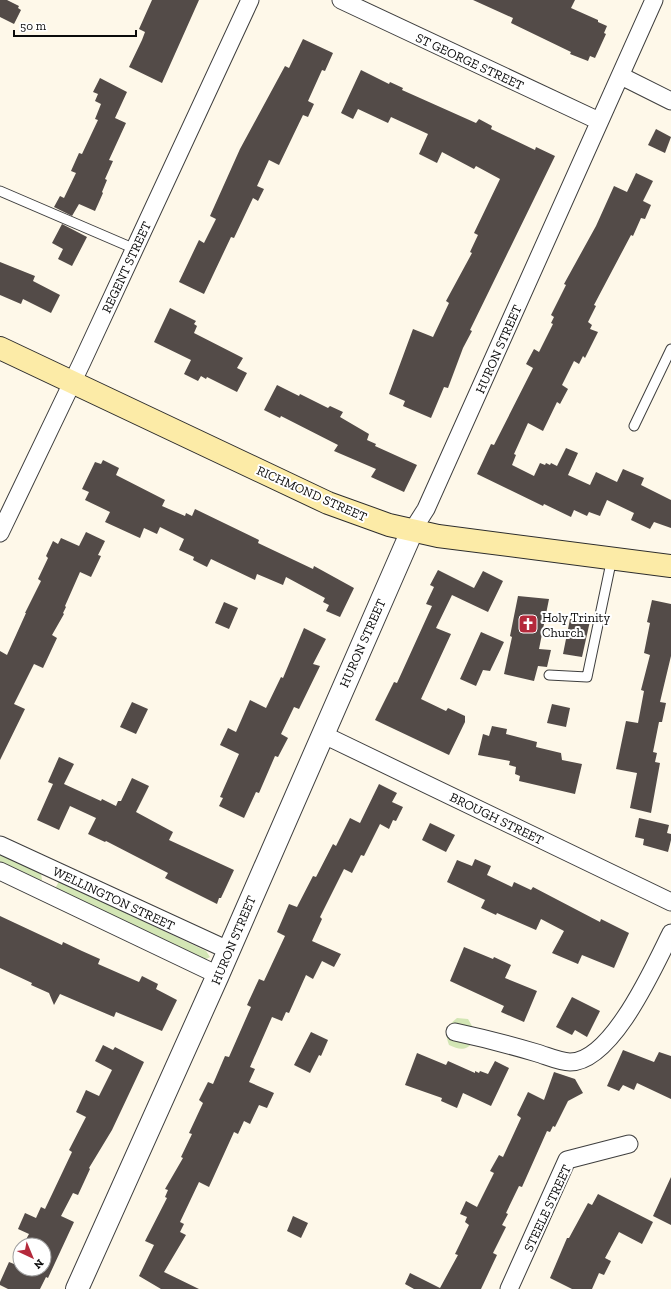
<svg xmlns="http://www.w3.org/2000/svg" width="671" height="1289" viewBox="0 0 671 1289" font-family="'Zilla Slab',serif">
<rect width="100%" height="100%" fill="#fef8e9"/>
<!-- green -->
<path fill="#d3e6b5" d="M0,853L41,873L42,880L36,882L0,864Z
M59,881L206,951L210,957L204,960L55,889Z
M457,1018L468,1019L475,1031L474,1042C465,1051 460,1050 449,1045C444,1032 447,1026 457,1018Z"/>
<!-- building -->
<path fill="#534b48" d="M0,0H7L19,6L18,8L21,10L14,24L0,17Z
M152,0H199L162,83L129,67L142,40L145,32L139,29Z
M473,0H575L571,8L598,20V22L607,26L604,33L606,34L595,58L590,56L588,61L570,54L571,52L511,23L513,18Z
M303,39L333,53L325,71L322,70L308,101L314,104L308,117L303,115L279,165L269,160L257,186L264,189L258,201L253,198L234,238L231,237L204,294L179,282L199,240L204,243L216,219L210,216L240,149L285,66L289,68Z
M361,70L389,84L390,82L403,88L402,90L411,94L476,123L479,119L492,126L491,129L535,150L536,147L555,156L470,330L472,331L463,348L448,388L444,387L431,418L403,406L405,401L389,394L413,329L433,337L449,303L446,301L472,253L470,252L478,235L474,233L500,179L476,166L474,169L442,152L437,163L419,154L428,134L391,117L388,123L358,109L353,119L341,113Z
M100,78L127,92L115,118L126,123L109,160L113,161L105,179L107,180L102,192L103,193L95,211L79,204L72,216L54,207L60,196L64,198L76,173L71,171L79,153L82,154L98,120L95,119L101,104L95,101L98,94L93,92Z
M656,129L671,137L665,153L648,145Z
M636,173L653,181L643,201L651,205L645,219L641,218L633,236L631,235L594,305L596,306L588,322L592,325L590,329L598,332L585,358L583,356L579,364L574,361L562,385L568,389L560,404L557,402L543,431L528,423L514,454L516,455L512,465L534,476L540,463L545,465L546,463L550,465L551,463L557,466L566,448L578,453L568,475L590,485L596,472L617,482L623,469L644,478L641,485L671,500V528L654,522L650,529L631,520L634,513L607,500L600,516L589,512L587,516L574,510L571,517L544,504L543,506L477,474L491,444L494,445L533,368L526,364L534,349L539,352L553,324L551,323L554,317L551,315L566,285L564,284L596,226L614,186L627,192Z
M62,224L87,237L72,266L58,259L63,249L52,243Z
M0,262L35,276L33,281L60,295L51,313L23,299L21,304L0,295Z
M170,308L196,321L194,324L197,326L194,333L243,358L237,368L247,373L237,392L207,377L206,379L201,376L198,381L184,374L191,360L154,342Z
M277,385L299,396L300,394L328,408L330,406L343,412L340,417L369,434L367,440L376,444L375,446L417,465L404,492L371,477L376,469L334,451L338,445L281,416L280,418L264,410Z
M103,460L119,468L116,475L165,500L162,506L185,516L186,513L192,516L195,509L259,540L258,543L313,569L314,566L354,588L340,617L326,611L329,605L323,602L325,598L286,577L283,585L257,574L255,580L211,559L207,567L193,560L194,557L179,550L184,539L160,527L157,534L144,528L140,538L105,522L110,512L85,500L89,492L82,489L95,462L101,464Z
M86,532L105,541L98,555L101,556L91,577L80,572L65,606L66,607L63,613L64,614L52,635L57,638L43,668L34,664L14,704L25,709L0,760V651L7,655L26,613H25L41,581L38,579L48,558L46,556L53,541L58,544L61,538L79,546Z
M438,570L474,588L483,571L503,581L488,612L452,595L436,628L451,634L421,699L446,711L448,708L465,716V722L449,755L375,720L394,682L397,683L432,606L426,604L434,587L430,585Z
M518,596L549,599L539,649L551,650L547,667L538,666L534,681L504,674L512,637L510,636Z
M652,600L671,604V656L660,702L666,703L662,722H659L653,752L657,753L655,762L660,763L651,813L630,808L637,773L616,769L626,721L638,723L644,691L641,690L650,655L644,653L650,623L647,622Z
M224,602L238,608L229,629L215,623Z
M570,619L590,621L582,657L563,654Z
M304,628L326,639L313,664L320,666L299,709L294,707L281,734L288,738L278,757L275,756L259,793L256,792L244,818L219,806L223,798L220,797L239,754L220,745L228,728L236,732L250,700L266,708L281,677L283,678Z
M481,632L504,642L490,671L483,670L476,686L460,679Z
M132,702L148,709L136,734L120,727Z
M552,704L570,708L566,727L547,723Z
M492,726L507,729L506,734L537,742L536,747L561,753L562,760L582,764L575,794L519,781L520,776L515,774L516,767L509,765L510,761L478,755L483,734L489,736Z
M59,757L74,764L64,784L101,801L102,799L116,806L118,801H121L132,778L149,786L136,812L173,832L169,840L234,870L221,898H219L217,904L165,878L168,873L106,841L105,842L88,834L96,818L70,806L59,830L37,820L53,784L48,782Z
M379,784L397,793L392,802L403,807L396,821L393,820L389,829L380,824L364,856L361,855L352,873L344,869L320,917L322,919L312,941L341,954L334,967L322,961L313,979L306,975L289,1013L286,1012L282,1021L272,1017L250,1067L255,1069L249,1082L274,1093L267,1108L259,1105L250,1124L244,1121L238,1134L234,1132L209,1187L199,1182L180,1222L184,1224L180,1232L186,1235L164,1272L199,1289H161L139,1276L154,1245L145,1241L167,1198L165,1197L168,1190L165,1189L183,1158L181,1157L192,1134L189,1133L203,1103L199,1100L208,1082L213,1084L225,1056L229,1057L251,1007L247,1005L259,979L264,981L285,936L277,932L289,904L297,907L313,876L316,877L333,844L336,846L350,818L360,823Z
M639,818L669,825L667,833L671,834V840L668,852L643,845L644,839L635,837Z
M430,823L455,835L446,852L422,840Z
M475,859L491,866L487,875L512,887L514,882L531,890L533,887L600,922L601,919L629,933L614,968L582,955L578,964L552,953L564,931L541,919L536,930L497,913L496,915L481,908L485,900L447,882L457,860L472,866Z
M0,916L62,945L63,942L82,951L100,959L98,964L139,982L142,976L158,984L156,989L177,1000L162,1031L116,1012L114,1017L60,994L54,1005L49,993L31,985L32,983L0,968Z
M464,947L493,959L494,957L511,965L505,978L537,991L524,1022L501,1012L504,1006L450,981Z
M572,997L600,1011L587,1037L575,1030L572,1035L556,1027Z
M311,1032L328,1040L321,1056L319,1055L310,1073L294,1065Z
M103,1045L113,1050L115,1047L144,1062L112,1130L89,1168L90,1169L78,1195L73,1193L61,1216L74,1222L48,1278L46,1277L40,1289H8L0,1285V1282L9,1262L14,1264L20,1251V1269H44V1245H23L29,1234L18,1229L25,1213L36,1218L41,1207L45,1209L72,1152L69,1150L86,1117L76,1112L86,1090L99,1096L112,1070L95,1061Z
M623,1050L654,1062L659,1052L671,1056V1099L637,1083L634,1090L623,1085L619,1091L607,1086Z
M417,1053L446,1065L448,1061L475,1073V1071L479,1073L480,1071L488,1074L495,1061L509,1068L491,1106L463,1093L457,1108L441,1101L442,1098L405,1085Z
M554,1072L575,1079L583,1093L568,1101L555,1127L553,1126L550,1132L547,1131L522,1187L519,1186L506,1213L508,1214L502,1225L506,1227L493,1253L497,1255L481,1289H414L405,1284L410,1273L440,1288L458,1255L455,1254L469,1225L465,1222L467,1217L460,1214L466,1201L477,1207L494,1173L490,1171L499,1155L503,1157L521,1118L517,1115L528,1092L544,1100Z
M671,1177V1225L653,1216Z
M598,1194L653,1222L642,1244L619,1232L605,1258L611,1261L604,1275L599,1273L592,1289H572L550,1278L567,1238H569L588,1203L592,1205Z
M293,1216L308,1223L301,1238L287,1231Z"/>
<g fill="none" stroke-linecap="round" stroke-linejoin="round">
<defs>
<path id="service" d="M0,191L135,249
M634,426L671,349
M549,675L587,677L612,558"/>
<path id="minor" d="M341,0L599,121
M621,76L671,101
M412,531L426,509L654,0
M0,533L82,362L250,0
M322,734L671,902
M0,845L228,950
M0,871L218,975
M455,1032C483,1038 510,1045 537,1053C547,1056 560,1062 570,1062C612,1062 654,967 671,933
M509,1289L567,1160L629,1144"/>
<path id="tertiary" d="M77,1289L218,975L412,531"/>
<path id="secondary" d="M0,348L328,503L389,525L438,536L671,566"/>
</defs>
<!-- service casing -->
<use href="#service" stroke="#3e3e3e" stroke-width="11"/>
<!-- minor casing -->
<use href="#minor" stroke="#3e3e3e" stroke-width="19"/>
<!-- tertiary casing -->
<use href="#tertiary" stroke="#3e3e3e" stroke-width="24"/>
<!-- secondary casing -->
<use href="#secondary" stroke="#2d2d2d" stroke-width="24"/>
<!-- service -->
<use href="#service" stroke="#fff" stroke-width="9"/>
<!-- minor -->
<use href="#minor" stroke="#fff" stroke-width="17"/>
<!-- tertiary -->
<use href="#tertiary" stroke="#fff" stroke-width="22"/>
<!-- secondary -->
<use href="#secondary" stroke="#fceba7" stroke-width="22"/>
</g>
<!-- icons -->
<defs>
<symbol id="church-square" viewBox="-11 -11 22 22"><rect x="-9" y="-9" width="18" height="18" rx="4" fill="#b4293b" stroke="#fff"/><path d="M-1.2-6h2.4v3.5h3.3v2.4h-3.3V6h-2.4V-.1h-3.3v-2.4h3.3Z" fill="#fff"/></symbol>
</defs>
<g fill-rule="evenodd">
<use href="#church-square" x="517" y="613" width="22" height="22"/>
</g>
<g text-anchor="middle" stroke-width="4" stroke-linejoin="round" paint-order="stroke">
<!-- street labels -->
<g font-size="13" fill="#0b0b0b" stroke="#fff">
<text transform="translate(470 61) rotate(25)" y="5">ST GEORGE STREET</text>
<text transform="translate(126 267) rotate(-65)" y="5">REGENT STREET</text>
<text transform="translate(498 349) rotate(-66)" y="5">HURON STREET</text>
<text transform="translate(312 493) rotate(24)" y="5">RICHMOND STREET</text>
<text transform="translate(362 643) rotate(-66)" y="5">HURON STREET</text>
<text transform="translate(497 818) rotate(26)" y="5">BROUGH STREET</text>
<text transform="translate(114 898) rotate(25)" y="5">WELLINGTON STREET</text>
<text transform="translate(233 940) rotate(-67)" y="5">HURON STREET</text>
<text transform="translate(547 1208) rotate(-65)" y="5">STEELE STREET</text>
</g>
<!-- poi labels -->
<g font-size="13" fill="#0b0b0b" stroke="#fff" text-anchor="start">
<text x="542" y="622">Holy Trinity<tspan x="542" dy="15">Church</tspan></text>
</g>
</g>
<!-- north arrow -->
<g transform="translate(32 1257) rotate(136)"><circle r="19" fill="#ffffff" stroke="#9d9d9d"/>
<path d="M0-3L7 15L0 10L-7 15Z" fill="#b4293b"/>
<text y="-6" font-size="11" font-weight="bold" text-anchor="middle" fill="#0b0b0b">N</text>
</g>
<!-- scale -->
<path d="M14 30v6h122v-6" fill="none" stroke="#0b0b0b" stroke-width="2"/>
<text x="20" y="30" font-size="12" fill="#0b0b0b" stroke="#ffffff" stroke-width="3" paint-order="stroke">50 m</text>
</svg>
